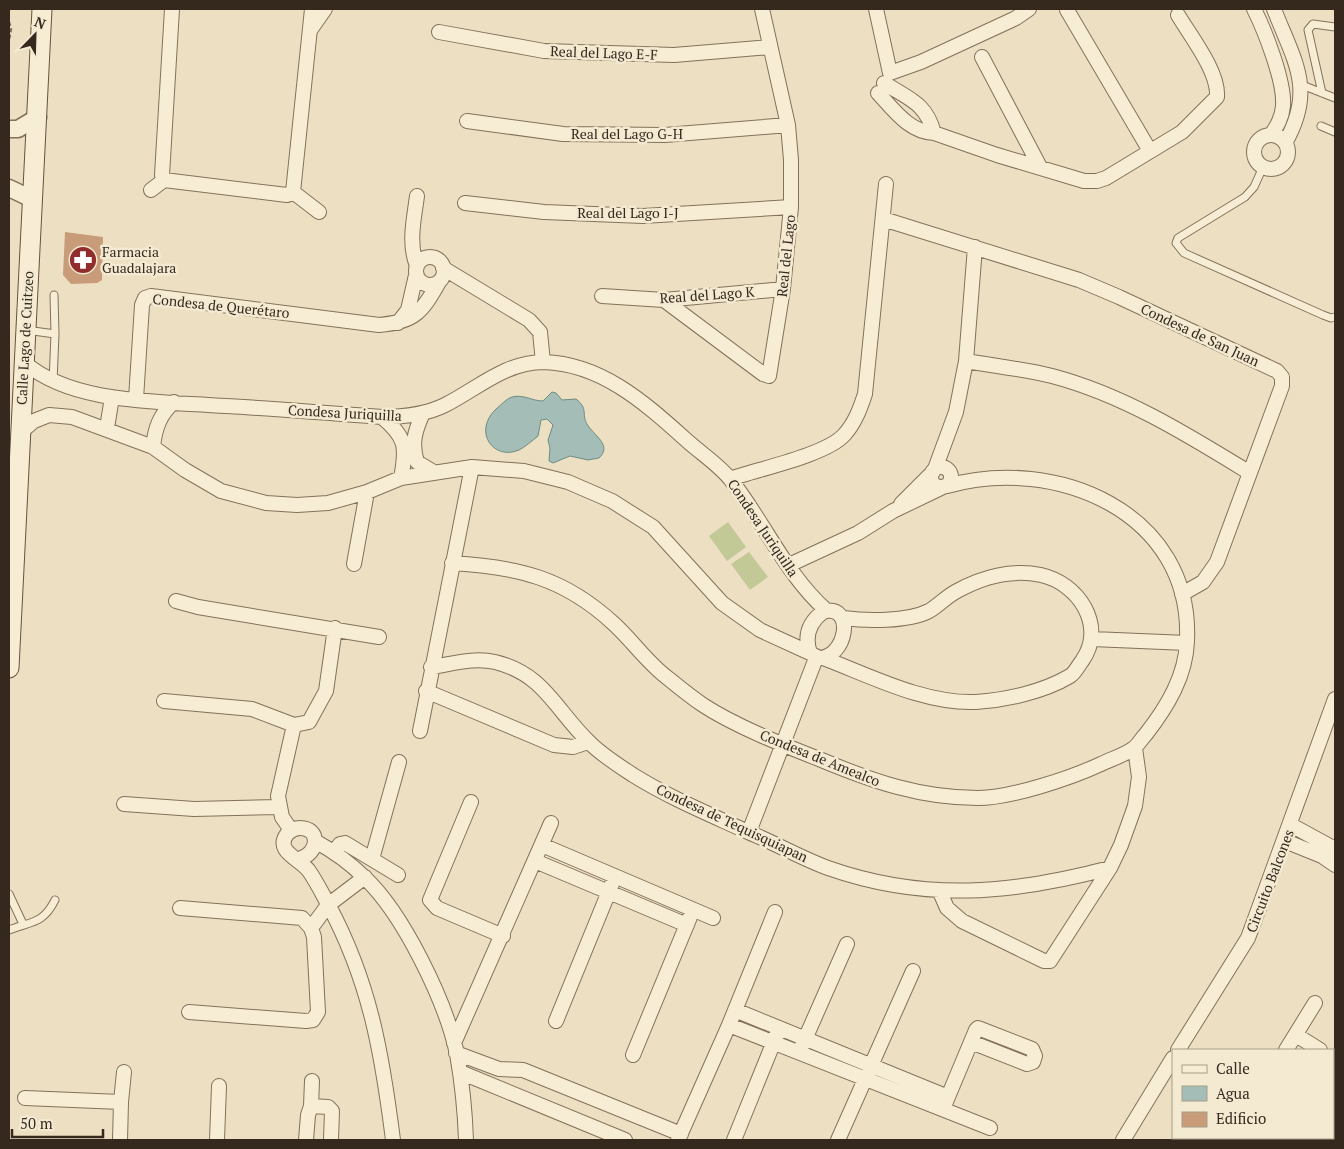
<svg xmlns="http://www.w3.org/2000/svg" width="1344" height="1149" viewBox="0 0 1344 1149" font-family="'PT Serif',serif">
<rect width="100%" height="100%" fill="#ecdfc2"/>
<!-- green -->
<path fill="#c3c996" d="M728,522L746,547L727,561L709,536Z
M749,552L768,577L750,590L731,564Z"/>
<!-- water -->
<path fill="#a4beb7" stroke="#6c8c84" d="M552,392L556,393L562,400L576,399C589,409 581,414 587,424C593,435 613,445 599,458L588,460L570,456L553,463L549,461L550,448L548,440L553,425L547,419L541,420L538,436C533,440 525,447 519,450C494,461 472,432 496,409C501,405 506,399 512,397C523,394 532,401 543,401Z"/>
<!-- building -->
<path fill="#c89b79" d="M65,232L103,237L102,280L97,283L71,284L63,275Z"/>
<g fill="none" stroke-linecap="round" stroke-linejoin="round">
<defs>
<path id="service" d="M1302,85L1335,98
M1322,93L1308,30L1313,24L1335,27
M1321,126L1335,132
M1263,167L1254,187L1245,197L1178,238L1176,243L1184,253L1323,315L1331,318L1335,317
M54,295L55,334
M26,330L55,334L53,382
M9,894L23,924
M9,930C32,921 43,924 55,900"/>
<path id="minor" d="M876,9L890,73
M1254,9C1265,31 1285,82 1283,106C1282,118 1277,126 1271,135
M1274,9C1294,61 1316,89 1285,143
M1067,10L1150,151
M311,29L325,9
M439,32L544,51L674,55L770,47
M982,57L1040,167
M890,73L921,62L1016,18L1029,9
M878,93C894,110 909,132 934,133C926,103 909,99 884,83
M467,121L563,134L665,135L788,125
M934,133L997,155L1084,181H1097L1106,178L1182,132L1217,97C1219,72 1191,37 1178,15
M1254 152a17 17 0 1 1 34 0a17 17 0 1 1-34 0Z
M164,180L162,175L172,9
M164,180L287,195L293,192
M151,190L164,180
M293,192L312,9
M293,192L319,212
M465,203L544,212L643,216L791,207
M883,219L1079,280L1119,297L1277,371L1282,377V386L1217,562L1203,582L1182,594
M416 271a14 14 0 1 1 28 0a14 14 0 1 1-28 0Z
M417,266C408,243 414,219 417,196
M443,268L529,320L540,332L543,362
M602,296L664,300L783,289
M664,300L763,374L769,376L783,289L791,207V160L788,125L762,9
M398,323L408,310L416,275
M966,361C994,366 1024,369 1052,376C1124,395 1188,435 1250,473
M25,363C74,405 163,401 226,406C278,409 330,413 382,417C403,417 425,415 445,405C477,389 505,362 544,362C605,364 649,407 692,445C705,456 721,467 731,480C764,522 786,575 827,611
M136,399L142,305L145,298L151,296L379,325C415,322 422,312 439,282
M423,413C415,431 411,443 417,462L432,471
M382,417C406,437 407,447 401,478
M107,428L112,397
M21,432L34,421L49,415L72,417L153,447L185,470L221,491L266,503L297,505L328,503L367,492L401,478L472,467L524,471L568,482L612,501L653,527L722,603L760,630L810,653
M153,447C155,428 160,414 174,402
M931 477a10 10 0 1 1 20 0a10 10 0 1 1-20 0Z
M935,469L956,412L966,361L975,247
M730,479C758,469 826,455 844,435C855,423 860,409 865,394L886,184
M901,504L933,472
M452,563C517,567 563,577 613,623C633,641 647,663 669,679C680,688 691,697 703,705C735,726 783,745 819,759C872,781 920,798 978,798C1011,798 1071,778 1101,764C1111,759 1125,755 1134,748C1138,745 1142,738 1146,734C1167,707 1186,676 1187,641C1193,512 1055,455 947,486
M354,564L367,492
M789,565L858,533L893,511L943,487
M176,601L198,607L379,637
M824,611C856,605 846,658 819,658L810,653C804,636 809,622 824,611Z
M1092,639L1187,643
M823,658C871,676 924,704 976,702C1006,700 1043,692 1070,676C1075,673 1078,666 1082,661C1107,626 1078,583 1041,575C1012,569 982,577 957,591C947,596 939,605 929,611C907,622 866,621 843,618
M431,667C452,664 474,657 495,662C544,674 555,709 588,741C600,754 618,765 633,775C670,798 709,814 748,832C775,843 801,858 828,868C925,902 1012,894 1110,868
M426,691L554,745L573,747L588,742
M164,701L252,709L294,725L309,722L326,691L335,628
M420,731L472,467
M471,802L430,900L437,908L503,936
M124,804L194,809L279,807
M1291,825L1335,849
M291,830L282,817L278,796L294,725
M749,832L816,658
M315,841C333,851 350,863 364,877C403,913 446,1002 457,1054C462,1082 465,1111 466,1140
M1285,841L1322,856L1335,865
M542,845L713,918
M334,852L340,844L345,843L398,875
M299,859C319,854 321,828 300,828C295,828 290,831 287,834C274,852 301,859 309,871C316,881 322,893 328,904C370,982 382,1053 393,1140
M372,859L399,762
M535,861L687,925
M940,892L947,908L962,921L1044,961H1050L1110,868L1121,845L1135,806L1139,777L1135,748
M180,908L302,918L311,928L314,937L318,1012L313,1020L306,1021L189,1012
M311,928L328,905L365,877
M735,1010L948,1097
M556,1021L612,884
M729,1025L990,1128
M1296,1035L1320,1050
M454,1043L551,823
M802,1046L847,944
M1178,1050L1248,938L1335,699
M1286,1050L1315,1003
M456,1053L499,1069L523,1070L681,1134
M633,1055L690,917
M1333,1058L1335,1060
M460,1072L625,1140
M25,1098L121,1102L120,1140
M121,1102L124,1072
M945,1104L976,1030L978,1028L1032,1049L1035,1056L1033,1062L1027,1064L971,1042
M311,1106L312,1081
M217,1140L219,1086
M306,1140L308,1115L311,1106L328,1107L332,1111L331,1140
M678,1140L729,1025L775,912
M734,1140L777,1034
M838,1140L913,971
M1123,1140L1173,1058
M1230,1140L1232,1138
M1333,1140L1335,1137"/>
<path id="tertiary" d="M9,129H18L38,117
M9,188L32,199"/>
<path id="secondary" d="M9,668L42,9"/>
</defs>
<!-- service casing -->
<use href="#service" stroke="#84715a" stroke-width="9"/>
<!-- minor casing -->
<use href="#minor" stroke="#84715a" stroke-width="16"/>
<!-- tertiary casing -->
<use href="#tertiary" stroke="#84715a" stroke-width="19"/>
<!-- secondary casing -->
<use href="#secondary" stroke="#66523d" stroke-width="21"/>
<!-- path -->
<path stroke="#84715a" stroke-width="2.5" stroke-dasharray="4 2.5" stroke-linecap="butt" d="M9,22L11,29L9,40"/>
<!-- service -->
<use href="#service" stroke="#f7edd5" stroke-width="7"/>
<!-- minor -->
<use href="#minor" stroke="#f7edd5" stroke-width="14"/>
<!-- tertiary -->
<use href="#tertiary" stroke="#f7edd5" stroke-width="16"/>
<!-- secondary -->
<use href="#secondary" stroke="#f7edd5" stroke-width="19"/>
</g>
<!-- icons -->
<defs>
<symbol id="pharmacy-disc" viewBox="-11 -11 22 22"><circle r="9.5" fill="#912d2d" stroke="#f3ead1"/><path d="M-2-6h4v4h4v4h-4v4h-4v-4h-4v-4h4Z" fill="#fff"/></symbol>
</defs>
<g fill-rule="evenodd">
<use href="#pharmacy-disc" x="67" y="244" width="32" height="32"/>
</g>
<g text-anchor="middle" stroke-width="5" stroke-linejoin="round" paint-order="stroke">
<!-- street labels -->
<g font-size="14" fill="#35291e" stroke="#f3ead1">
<text transform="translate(604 53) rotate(2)" y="5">Real del Lago E-F</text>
<text x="627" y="139">Real del Lago G-H</text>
<text x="628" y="218">Real del Lago I-J</text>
<text transform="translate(786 256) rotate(-84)" y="5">Real del Lago</text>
<text transform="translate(707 295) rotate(-4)" y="5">Real del Lago K</text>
<text transform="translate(221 306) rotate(6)" y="5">Condesa de Querétaro</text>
<text transform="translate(1200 335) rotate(25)" y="5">Condesa de San Juan</text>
<text transform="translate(25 338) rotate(-87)" y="5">Calle Lago de Cuitzeo</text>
<text transform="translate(345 413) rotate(3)" y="5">Condesa Juriquilla</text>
<text transform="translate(763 528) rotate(56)" y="5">Condesa Juriquilla</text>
<text transform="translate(820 758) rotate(22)" y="5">Condesa de Amealco</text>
<text transform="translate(732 823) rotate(25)" y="5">Condesa de Tequisquiapan</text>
<text transform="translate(1270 881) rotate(-69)" y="5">Circuito Balcones</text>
</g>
<!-- poi labels -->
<g font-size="14" fill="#35291e" stroke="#f3ead1" text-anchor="start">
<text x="102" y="257">Farmacia<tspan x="102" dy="16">Guadalajara</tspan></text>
</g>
</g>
<!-- border -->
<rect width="1344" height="1149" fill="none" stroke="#35291e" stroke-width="20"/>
<!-- legend -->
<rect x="1172" y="1049" width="162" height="90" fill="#f3ead1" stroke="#a79d89"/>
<rect x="1182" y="1065" width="25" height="8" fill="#f7edd5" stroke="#a79d89"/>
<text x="1216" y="1074" font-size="15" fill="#35291e">Calle</text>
<rect x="1182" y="1086" width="25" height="15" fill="#a4beb7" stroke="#a79d89"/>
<text x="1216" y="1099" font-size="15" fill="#35291e">Agua</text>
<rect x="1182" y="1112" width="25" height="15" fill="#c89b79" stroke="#a79d89"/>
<text x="1216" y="1124" font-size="15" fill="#35291e">Edificio</text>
<!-- north arrow -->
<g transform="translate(35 35) rotate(23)" stroke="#f3ead1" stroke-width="4" paint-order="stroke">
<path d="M0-4L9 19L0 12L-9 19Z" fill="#35291e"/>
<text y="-8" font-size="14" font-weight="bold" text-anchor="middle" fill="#35291e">N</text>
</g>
<!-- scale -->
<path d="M12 1129v8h91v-8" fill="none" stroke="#35291e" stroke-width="2.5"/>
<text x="20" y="1129" font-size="15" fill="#35291e" stroke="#f3ead1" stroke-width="4" paint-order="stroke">50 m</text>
</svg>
